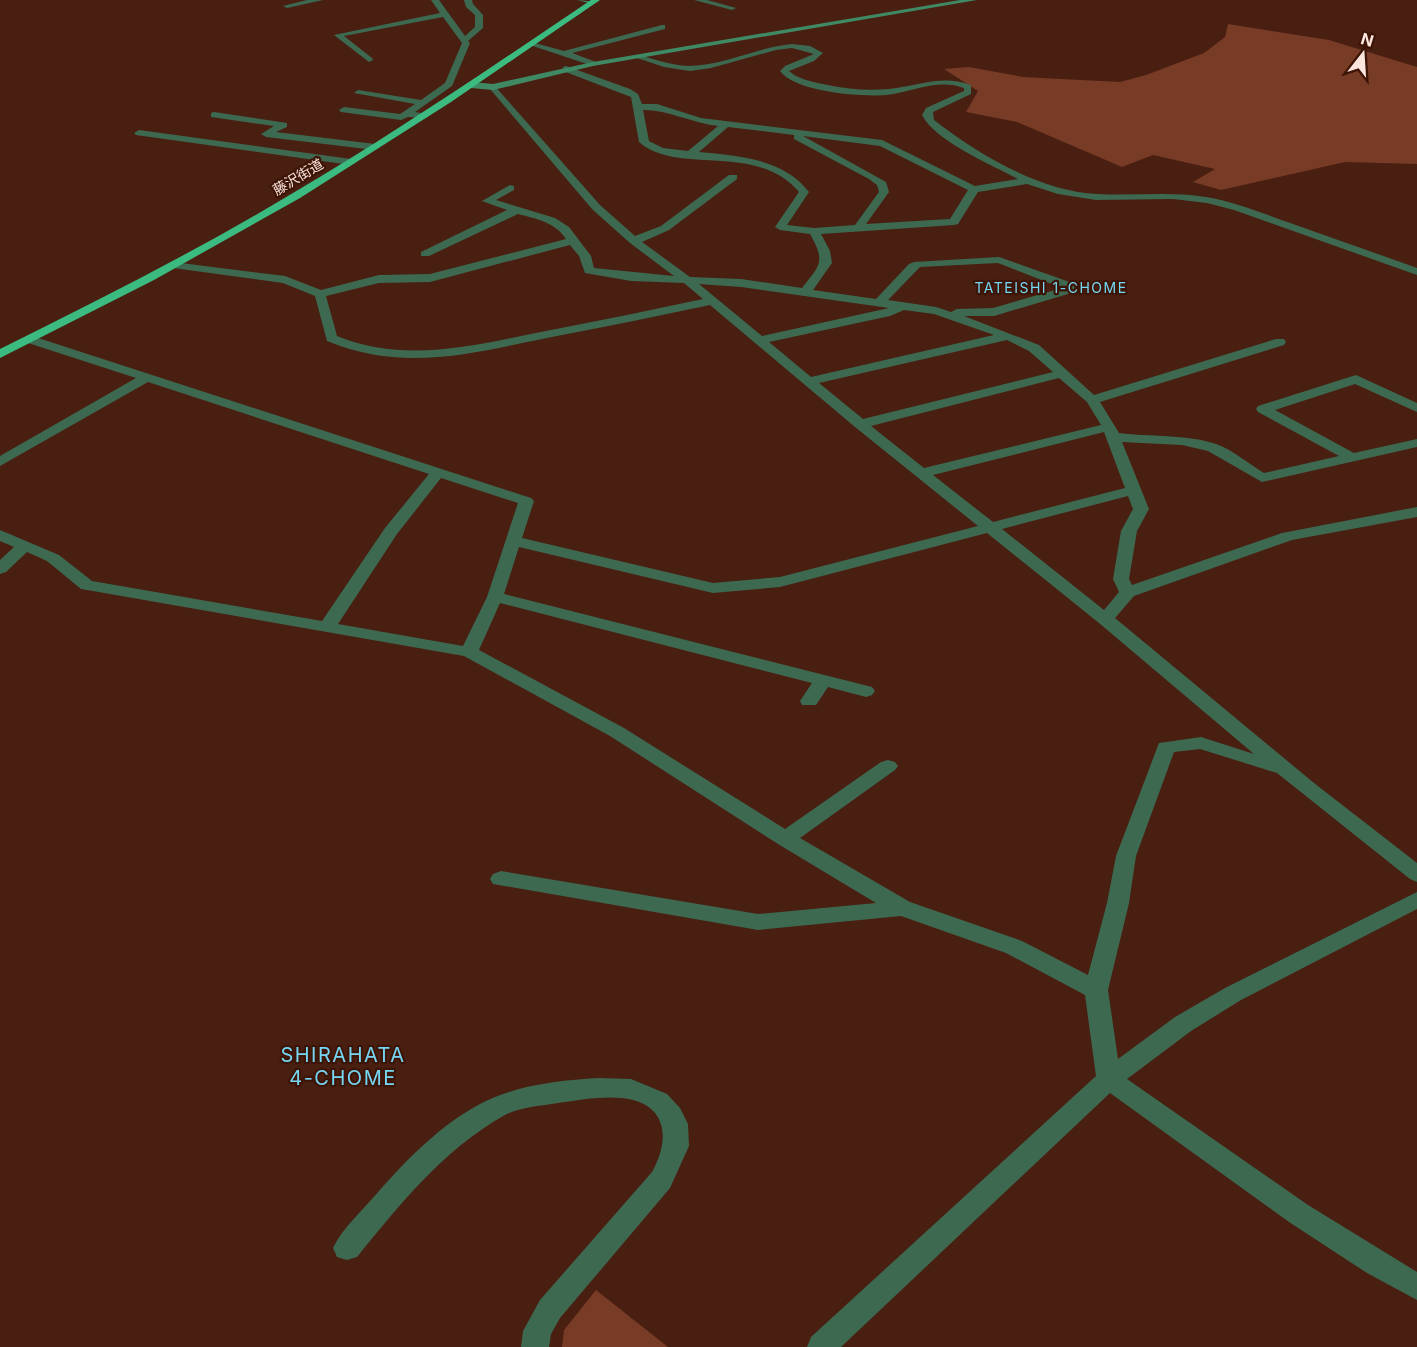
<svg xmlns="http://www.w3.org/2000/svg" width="1417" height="1347" viewBox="0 0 1417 1347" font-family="Inter,'Noto Sans JP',sans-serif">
<rect width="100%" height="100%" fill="#491f11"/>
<!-- green -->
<path fill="#773b26" d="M1228,24L1329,40L1417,67V164L1345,162L1221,190L1193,182L1215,169L1153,155L1122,167L1017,122L966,112L978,91L944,69L969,67L1023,77L1120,82L1146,75L1204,53L1225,37Z
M596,1290L668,1347H562L564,1330Z"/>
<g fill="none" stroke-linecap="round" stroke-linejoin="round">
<!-- street -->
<path fill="#3d6951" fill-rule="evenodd" d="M307,0H323L287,8L283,6Z
M431,0H439L465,36L475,27V15L466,7L464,0H472L473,4L483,15V28L468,41L470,43L452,86L415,112L427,114V118L408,117L401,120L341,112L339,110L344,107L400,114L415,104L354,93L358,90L421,100L445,83L462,43L443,17L344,36L372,58L373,60L369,62L334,35L440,13Z
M694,0H707L736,8L732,10Z
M662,25H665V29L572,53L596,62L597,64L593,66L527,44L531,42L564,51Z
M792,44L810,46L823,53L814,61L789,71C798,79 812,82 823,84C845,89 867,91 889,89C918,86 942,74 971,85V94L933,112L934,120C978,154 1039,191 1097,194C1134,196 1170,191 1206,197C1236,202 1264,214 1293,224C1334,239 1376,253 1417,268V275L1234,210L1207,203L1173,199L1096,200L1058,194L1027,184L978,192L958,224L954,225L821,234L830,251L832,263L813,290L876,299L909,264L914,262L999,257L1078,285V291L994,316H964L1039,345L1094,395L1276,339H1284L1286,342L1284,345L1100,402L1119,433C1151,437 1185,434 1216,444C1233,450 1249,464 1264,473L1339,456L1258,412L1256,409L1258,406L1356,375L1417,403V412L1355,384L1275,410L1354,453L1417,439V447L1262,482L1208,451L1182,445L1122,442L1149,509L1137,531L1129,579L1132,585L1282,533L1417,507V517L1292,540L1134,596L1115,618L1314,783L1417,863V882L1410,879L1277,773L1200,749L1174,752L1136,856L1129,903L1108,990L1118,1059L1175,1017L1225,988L1417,892V909L1241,1000L1191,1031L1127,1079L1308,1205L1417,1272V1300L1367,1273L1289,1222L1110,1093L841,1347H807L811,1337L1096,1076L1085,995L1006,953L901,916L758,930L493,884L490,879L493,874L501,871L758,914L876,903L778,844L610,736L464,656L87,590L81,589L47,561L27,552L6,572L0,574V560L14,547L0,541V530L59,555L92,581L322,621L385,528L429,474L148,382L0,466V456L136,378L25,342L23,339L29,335L531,498L534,501L522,538L713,583L780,577L978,526L855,427L710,305C657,316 605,327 552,337C472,353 405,373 327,341L315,296L283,283L173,268L167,265L173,262L285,276L321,290L379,275L430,274L566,239C555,222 537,219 518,214L429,256H421V252L507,210L482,201L510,185L514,186V190L496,200L555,218L569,227L591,256L594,268L674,276L630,243L592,209L490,89L489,87L493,84L600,205L635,236L661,226L729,175H737V179L669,230L642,242L690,277L741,279L802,288C820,265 826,262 810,234L780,230L775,227L799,192C756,141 677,176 639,142L631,97L563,71V67L566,66L630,89L638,94L642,104H657L701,118L882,140L975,186L1018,179C992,165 935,141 922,115L926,108L964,91V88C938,78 912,92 886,95C861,97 795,92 780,71L785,66L814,54L792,48L776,50L711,68L690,71L664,67L634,57L638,55C654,59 671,65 688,66C723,66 757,47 792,44ZM643,110C669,110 692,123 718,126L688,151L663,148L649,141ZM728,127L794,135V139L869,179L877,185L879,192L855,225L814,228L787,225L809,192C783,158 738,156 699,152ZM803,136L880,146L968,190L950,219L866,224L889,192L886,182ZM570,245L579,256L585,273L631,281L684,283L703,299C652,310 602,320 551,330C479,344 408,365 337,336L326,296L379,283L430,282ZM998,263L1062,288L993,308L957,309L951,312L936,307L888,300L920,267ZM699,284L741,287L889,308L762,336ZM904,310L934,314L994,335L811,377L769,342L890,316ZM1007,340L1029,351L1053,372L863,419L819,383ZM1059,378L1087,402L1101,425L924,468L871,426ZM1104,432L1125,488L993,522L933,475ZM441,478L518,503L487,597L463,646L338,624L397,534ZM1128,496L1133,509L1121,531L1113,579L1119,592L1104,610L1002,529ZM987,533L1099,623L1254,754L1201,737L1159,743L1116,856L1107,903L1088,975L1022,941L910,902L800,838L895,770L898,766L895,762L888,760L881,762L785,829L624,728L479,650L500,603L812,683L800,701L802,705H816L828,687L866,697L872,695L875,691L872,687L504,594L519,547L713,593L780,587Z
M214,112L287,123V127L276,132L375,144L380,147L375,150L266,137L261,134L274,126L211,117V113Z
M139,130L351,159L356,162L351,165L136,135L134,133Z
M598,1078L631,1079L667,1094L680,1108L688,1124L689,1146L670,1188L560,1318L551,1334L549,1347H521L523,1331L540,1300L652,1172C671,1138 667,1103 622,1098C601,1096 579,1100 558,1103C540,1106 521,1107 505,1115C444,1149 400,1204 357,1257L347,1260L337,1257L333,1248C343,1227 364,1209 379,1191C411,1155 449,1116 495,1097C527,1084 564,1080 598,1078Z"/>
<!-- secondary -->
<path fill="#3f8a65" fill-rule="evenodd" d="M577,0L597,2L593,4Z
M960,0H977L593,66L493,90L471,88L467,85L471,82L493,84L593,62Z"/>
<!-- highway -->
<path fill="#3cbb81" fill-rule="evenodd" d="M591,0H600L451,102L300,198L154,280L0,358V349C99,300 198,250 293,193C395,133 493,66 591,0Z"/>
</g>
<g text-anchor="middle" stroke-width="4.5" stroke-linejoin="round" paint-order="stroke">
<!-- far-street labels -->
<g font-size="14" fill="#fce5dd" stroke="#3d1506">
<text transform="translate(298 177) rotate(-31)" y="5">藤沢街道</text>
</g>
<!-- far-neighbourhood labels -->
<g font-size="14" letter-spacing="1.5" fill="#76d7f4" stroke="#3d1506">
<text x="1051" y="293">TATEISHI 1-CHOME</text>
</g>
<!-- near-neighbourhood labels -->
<g font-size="20" letter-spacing="1.5" fill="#76d7f4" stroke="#3d1506">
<text x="343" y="1062">SHIRAHATA<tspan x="343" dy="23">4-CHOME</tspan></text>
</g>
</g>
<!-- north arrow -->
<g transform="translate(1363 54) rotate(17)" stroke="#3d1506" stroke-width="4.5" paint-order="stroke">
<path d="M0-4.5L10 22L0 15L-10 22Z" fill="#fce5dd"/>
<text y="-9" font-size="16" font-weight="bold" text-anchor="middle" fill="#fce5dd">N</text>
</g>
</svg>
